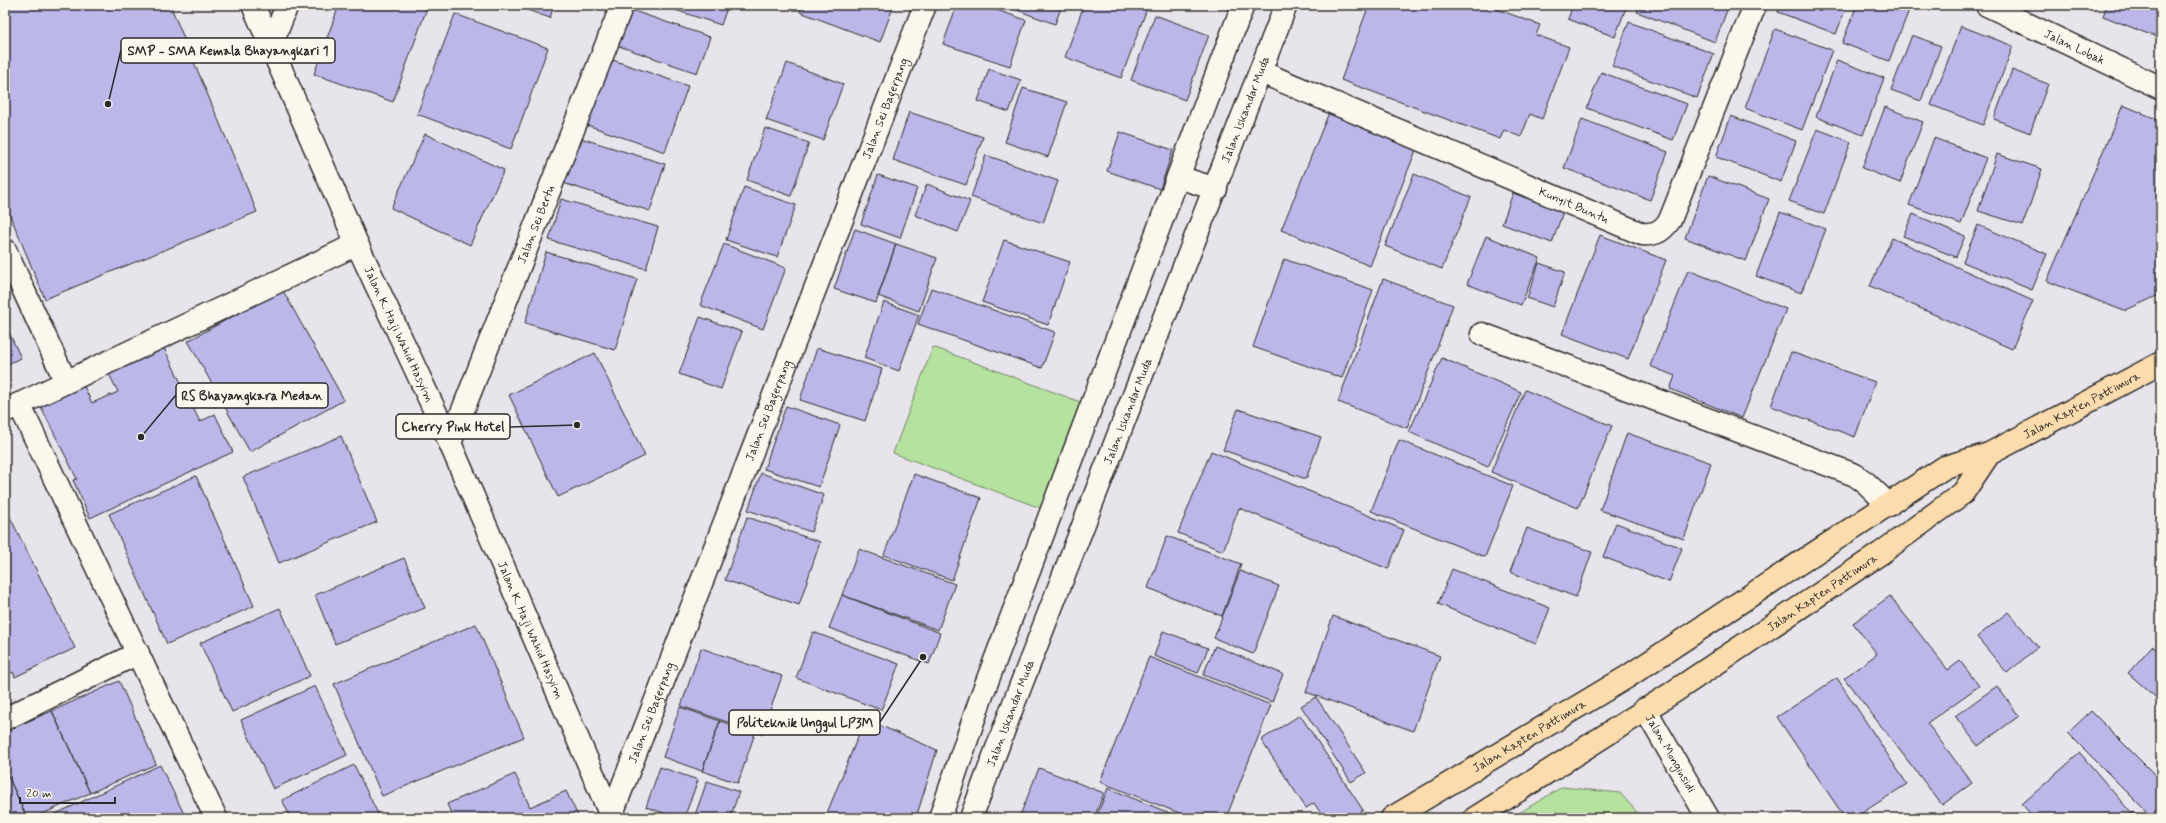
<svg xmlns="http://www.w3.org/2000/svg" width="2166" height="823" viewBox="0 0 2166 823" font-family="Mynerve,sans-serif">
<rect width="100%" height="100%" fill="#e8e4eb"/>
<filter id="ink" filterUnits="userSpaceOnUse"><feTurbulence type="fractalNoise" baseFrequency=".025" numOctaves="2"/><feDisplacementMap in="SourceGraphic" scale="8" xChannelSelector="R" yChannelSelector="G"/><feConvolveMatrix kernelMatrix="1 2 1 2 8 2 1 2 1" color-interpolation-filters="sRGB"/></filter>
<g filter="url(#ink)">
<!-- green -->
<path fill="#b6e29f" stroke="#708665" d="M933,347L1083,403L1043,509L893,453Z
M1562,787L1620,793L1642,818H1511Z"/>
<!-- building -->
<path fill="#bcb7e9" stroke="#2b2b2b" d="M5,5H170L257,212L45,299L5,203Z
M339,5H428L393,102L314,74Z
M513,5H554L550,18Z
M660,5H728L721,25Z
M802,5H894L880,42L800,12Z
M957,5H982L1026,20L1010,66L943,44Z
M1003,5H1062L1055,24Z
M1084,5L1148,6L1121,78L1065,57Z
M1369,5H1486L1540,25L1536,35L1569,47L1542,119L1530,114L1521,137L1504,130L1500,139L1341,80Z
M1573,5H1627L1615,37L1568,19Z
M1640,5H1729L1715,42L1637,12Z
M1780,5H1847L1836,34L1778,12Z
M1857,5H1911L1889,61L1842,43Z
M2107,5H2161V39L2103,16Z
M628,9L710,37L697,73L616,45Z
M455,14L548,48L511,149L417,114Z
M1155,15L1209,35L1185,100L1131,80Z
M1629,22L1714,54L1697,98L1612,66Z
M1961,26L2013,46L1983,125L1931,105Z
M1775,29L1832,50L1802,130L1745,108Z
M1912,35L1941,46L1921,101L1891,90Z
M607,58L688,86L665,152L584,124Z
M1837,60L1884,78L1863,135L1816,117Z
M787,63L843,84L823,140L766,120Z
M989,69L1021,80L1009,112L978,101Z
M2012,70L2048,84L2030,133L1994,119Z
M1601,72L1687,104L1673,140L1587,108Z
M1023,88L1067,102L1048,157L1005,142Z
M2123,105L2161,121V294L2124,311L2047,281Z
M1885,107L1923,122L1900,183L1862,168Z
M1330,110L1418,145L1370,266L1281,230Z
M909,112L983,137L966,185L893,160Z
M1731,116L1796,141L1781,182L1716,157Z
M1582,119L1668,152L1650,200L1564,168Z
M765,128L809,143L791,196L747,180Z
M1817,129L1851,142L1824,214L1789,201Z
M1120,132L1173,150L1160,189L1107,171Z
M425,134L504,170L470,245L391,208Z
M577,137L665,164L650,211L563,183Z
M1934,138L1986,158L1961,224L1909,205Z
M1997,154L2042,169L2023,225L1978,211Z
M986,155L1058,181L1043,223L971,197Z
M1414,174L1471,197L1442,269L1385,246Z
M878,175L917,188L900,238L861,224Z
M1708,176L1769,199L1746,261L1685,238Z
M927,184L970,201L958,232L915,215Z
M744,187L796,205L777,257L726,240Z
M1513,193L1563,212L1552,243L1502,224Z
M561,199L658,227L646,269L549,240Z
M1780,212L1826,229L1801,293L1756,276Z
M1913,214L1965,236L1956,257L1903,236Z
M1978,225L2047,254L2032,290L1963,262Z
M855,229L896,244L876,303L834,289Z
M1600,235L1666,260L1628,359L1562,334Z
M1486,236L1540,258L1521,305L1467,284Z
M1892,238L2033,301L2012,349L1870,286Z
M1004,240L1070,262L1048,325L982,302Z
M724,244L786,268L763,329L700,305Z
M896,244L937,258L919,311L878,296Z
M546,252L637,279L615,350L525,323Z
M1284,259L1373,290L1342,378L1253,347Z
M1539,263L1565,272L1553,307L1527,298Z
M1688,270L1786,309L1742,418L1670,389L1675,376L1650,366Z
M1383,279L1453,305L1407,428L1338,402Z
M931,288L1055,332L1042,368L918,324Z
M282,289L344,400L250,452L188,341Z
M884,302L919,315L899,371L864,358Z
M700,317L742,332L721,389L679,374Z
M5,324L21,358L5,365Z
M164,348L200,422L215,414L233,452L90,518L73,480L77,479L36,397L79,376L92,403L118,392L109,374Z
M817,348L882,369L865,421L800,400Z
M1791,352L1875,382L1855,437L1771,406Z
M595,353L645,456L558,497L509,395Z
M1442,358L1521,392L1488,467L1409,432Z
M1525,390L1612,426L1578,508L1491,472Z
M786,406L840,425L819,487L764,469Z
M1238,409L1321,437L1306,479L1223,450Z
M1627,433L1711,463L1684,539L1600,510Z
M341,436L377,522L279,563L243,477Z
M1399,440L1513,486L1485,557L1371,511Z
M1211,451L1404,530L1388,569L1239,508L1223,551L1178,533Z
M761,473L824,495L811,532L748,510Z
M914,474L981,498L952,580L884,555Z
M196,476L254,606L167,644L109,514Z
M5,507L75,648L15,677L13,672L5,676Z
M747,517L820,542L799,605L725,580Z
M1616,523L1682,548L1669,582L1603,557Z
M1527,528L1592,552L1576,597L1510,572Z
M2161,533V547L2155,542Z
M1167,536L1241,564L1222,616L1148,588Z
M859,549L955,584L938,630L842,595Z
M404,558L425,608L335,644L315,595Z
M1452,569L1550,608L1536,644L1438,604Z
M1240,571L1279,586L1253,654L1214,638Z
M842,595L940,633L929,664L829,628Z
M1890,596L1948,670L1960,661L1979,686L1927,723L1972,783L1942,805L1844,678L1877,654L1853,623Z
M280,608L310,676L232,712L200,643Z
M2008,612L2038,647L2007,673L1977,637Z
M1333,616L1440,656L1413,731L1306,692Z
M476,624L524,737L382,796L334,684Z
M1163,631L1208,648L1198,673L1154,656Z
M813,632L899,664L881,710L796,678Z
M1215,646L1283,674L1272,702L1203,675Z
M2152,646L2161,653V702L2128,673Z
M701,648L782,676L762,734L681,706Z
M1149,657L1271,705L1226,818H1192L1100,782Z
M1837,678L1907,784L1854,818H1845L1777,717Z
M119,681L156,764L90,793L52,711Z
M315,686L347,755L273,789L241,720Z
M1997,686L2019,716L1978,746L1955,716Z
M1316,697L1366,773L1351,782L1301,706Z
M680,707L720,721L702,771L663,757Z
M52,711L90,793L33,818H27L5,769V731Z
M2091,711L2161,781V804L2150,815L2068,733Z
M1300,715L1363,810L1351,818H1324L1314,803L1306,808L1261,740Z
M865,719L937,750L916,818H825Z
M720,721L755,733L738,783L702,771Z
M2080,753L2131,813L2125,818H2034L2022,804Z
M160,765L186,818H47Z
M354,765L380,818H291L282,800Z
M660,767L698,780L684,818H679L646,807Z
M1039,768L1104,793L1094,818H1019Z
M5,769L27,818H5Z
M515,774L530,807L566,791L579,818H453L447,804Z
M707,781L739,792L730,818H694Z
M1108,788L1174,815L1173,818H1096Z
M2133,812L2139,818H2126Z"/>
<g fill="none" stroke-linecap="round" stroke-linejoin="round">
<defs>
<g id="street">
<path id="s1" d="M1987,5L2161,88"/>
<path d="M271,46L287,5"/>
<path id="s2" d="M1261,72L1642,234C1656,235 1662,231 1670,220L1755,5"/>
<path d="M5,250L66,382"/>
<path d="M1482,334L1855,475L1866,483L1889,505"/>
<path d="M19,404L216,818"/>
<path d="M5,411L357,244"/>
<path id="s3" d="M450,443L622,5"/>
<path d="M5,719L138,653"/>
<path id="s4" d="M611,816L925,5"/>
</g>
<g id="secondary">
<path id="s5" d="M253,5L357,244L450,443L612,818"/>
<path d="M1178,177L1216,189"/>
<path id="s6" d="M1645,709L1708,818"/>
<path d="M940,818L982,695L1243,5"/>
<path id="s7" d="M971,818L1012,708L1286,5"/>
</g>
<g id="primary">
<path id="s8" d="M1392,818L1627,677L1945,467L1989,454"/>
<path id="s9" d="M1475,818L1672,693L1881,553L1963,493L1989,454L2161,363"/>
</g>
</defs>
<!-- street casing -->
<use href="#street" stroke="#2b2b2b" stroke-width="25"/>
<!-- secondary casing -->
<use href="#secondary" stroke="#2b2b2b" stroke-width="25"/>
<!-- primary casing -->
<use href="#primary" stroke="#2b2b2b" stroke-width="25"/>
<!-- street -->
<use href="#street" stroke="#fbf7ec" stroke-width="22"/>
<!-- secondary -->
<use href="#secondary" stroke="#fbf7ec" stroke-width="22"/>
<!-- primary -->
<use href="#primary" stroke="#fcdcac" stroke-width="22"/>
</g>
</g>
<g text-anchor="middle" stroke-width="4" stroke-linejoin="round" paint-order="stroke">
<!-- street labels -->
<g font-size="12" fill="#2b2b2b" stroke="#fbf7ec">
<text dy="4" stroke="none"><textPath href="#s1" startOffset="97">Jalan Lobak</textPath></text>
<text dy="4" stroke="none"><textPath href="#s4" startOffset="759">Jalan Sei Bagerpang</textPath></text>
<text dy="4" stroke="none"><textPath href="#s7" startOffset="760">Jalan Iskandar Muda</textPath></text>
<text dy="4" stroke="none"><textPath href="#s2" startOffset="340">Kunyit Buntu</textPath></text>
<text dy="4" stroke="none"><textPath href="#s3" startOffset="235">Jalan Sei Bertu</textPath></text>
<text dy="4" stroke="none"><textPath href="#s5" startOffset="360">Jalan K. Haji Wahid Hasyim</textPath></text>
<text dy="4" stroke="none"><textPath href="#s9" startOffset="738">Jalan Kapten Pattimura</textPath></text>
<text dy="4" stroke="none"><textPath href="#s4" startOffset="435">Jalan Sei Bagerpang</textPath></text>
<text dy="4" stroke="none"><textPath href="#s7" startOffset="436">Jalan Iskandar Muda</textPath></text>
<text dy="4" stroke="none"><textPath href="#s9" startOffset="414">Jalan Kapten Pattimura</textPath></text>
<text dy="4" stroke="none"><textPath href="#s5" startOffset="684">Jalan K. Haji Wahid Hasyim</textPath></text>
<text dy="4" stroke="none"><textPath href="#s4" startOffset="111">Jalan Sei Bagerpang</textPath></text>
<text dy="4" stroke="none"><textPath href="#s7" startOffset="112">Jalan Iskandar Muda</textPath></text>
<text dy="4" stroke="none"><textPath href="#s8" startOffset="160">Jalan Kapten Pattimura</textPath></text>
<text dy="4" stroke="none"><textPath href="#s6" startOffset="51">Jalan Monginsidi</textPath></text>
</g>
</g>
<!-- callouts -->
<path fill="none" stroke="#2b2b2b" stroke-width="1.5" d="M108 104L121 50M141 437L176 395M577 425L510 427M923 657L880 722"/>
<g fill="#2b2b2b" stroke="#fbf7ec" stroke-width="1.5">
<circle cx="108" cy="104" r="4"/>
<circle cx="141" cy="437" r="4"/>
<circle cx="577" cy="425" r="4"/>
<circle cx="923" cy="657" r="4"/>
</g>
<g fill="#fbf7ec" stroke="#2b2b2b" stroke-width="1.5">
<rect x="121" y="38" width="214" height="25" rx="4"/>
<rect x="176" y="383" width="152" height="25" rx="4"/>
<rect x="396" y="414" width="114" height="25" rx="4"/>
<rect x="729" y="710" width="151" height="25" rx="4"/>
</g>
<g font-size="13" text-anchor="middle" font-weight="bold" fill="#2b2b2b">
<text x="228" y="55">SMP - SMA Kemala Bhayangkari 1</text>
<text x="252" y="400">RS Bhayangkara Medan</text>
<text x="453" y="431">Cherry Pink Hotel</text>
<text x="805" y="727">Politeknik Unggul LP3M</text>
</g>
<!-- margin -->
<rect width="2166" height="823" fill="none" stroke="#fbf7ec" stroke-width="20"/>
<rect x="10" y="10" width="2146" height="803" fill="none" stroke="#2b2b2b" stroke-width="1.5" filter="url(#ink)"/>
<!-- scale -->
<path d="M20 797v6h95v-6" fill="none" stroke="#2b2b2b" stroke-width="2"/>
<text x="26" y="797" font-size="12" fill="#2b2b2b" stroke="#fbf7ec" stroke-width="3" paint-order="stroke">20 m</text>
</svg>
